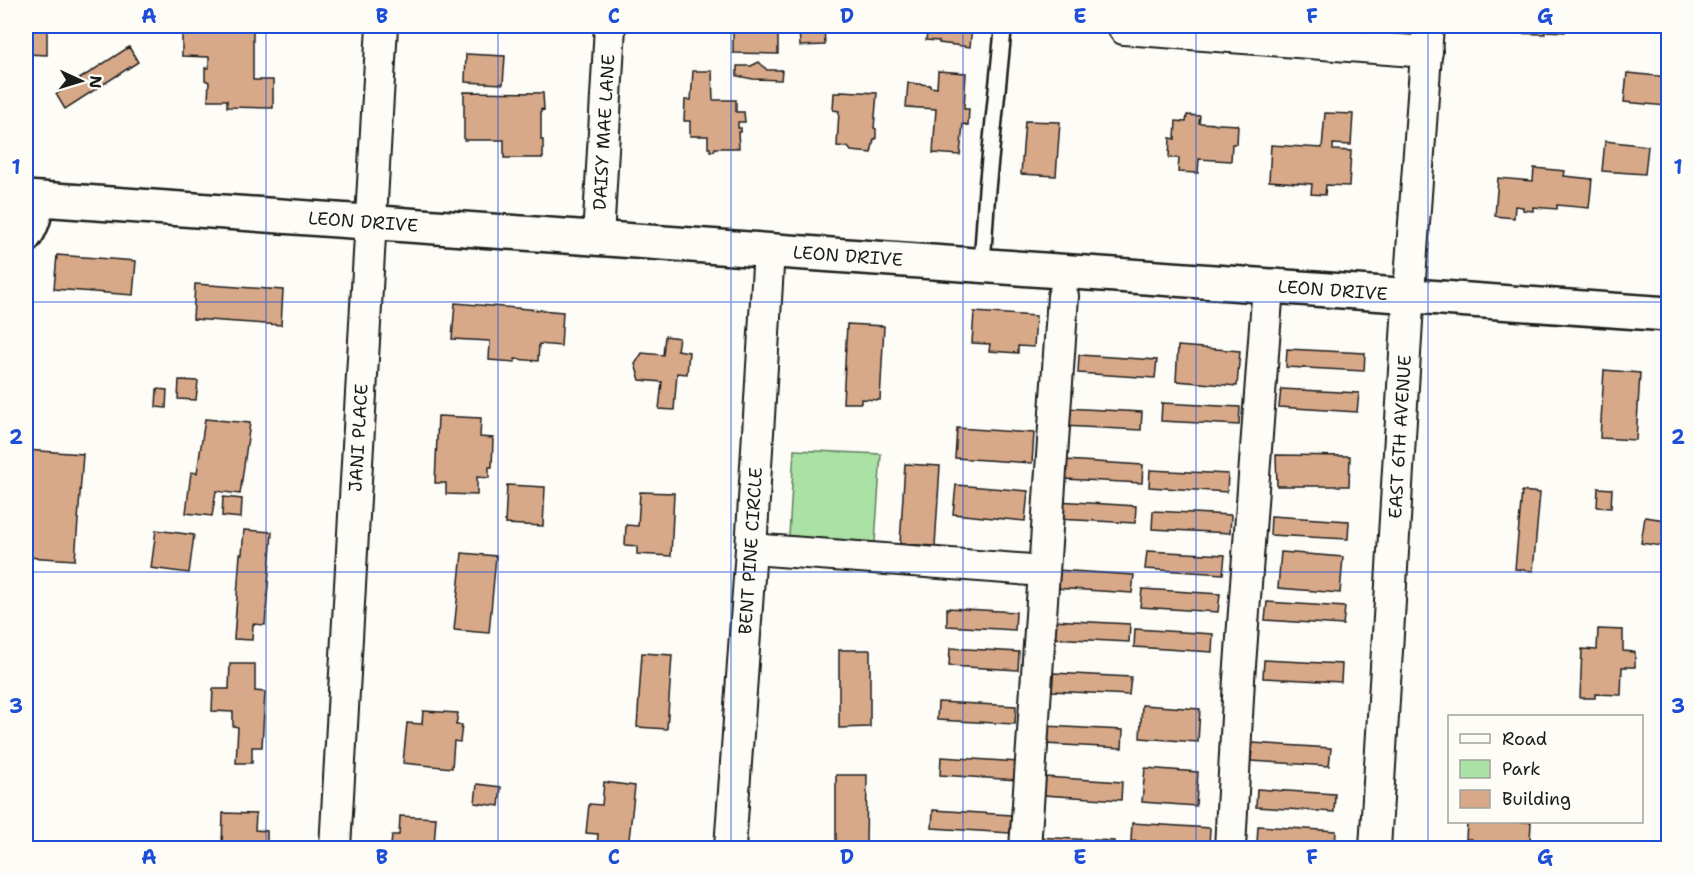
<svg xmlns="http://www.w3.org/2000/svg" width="1694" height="874" viewBox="0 0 1694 874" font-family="'Shantell Sans',sans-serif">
<rect width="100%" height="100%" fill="#fdfcf7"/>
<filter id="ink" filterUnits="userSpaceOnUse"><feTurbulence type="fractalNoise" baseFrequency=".0167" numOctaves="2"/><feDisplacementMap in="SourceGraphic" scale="12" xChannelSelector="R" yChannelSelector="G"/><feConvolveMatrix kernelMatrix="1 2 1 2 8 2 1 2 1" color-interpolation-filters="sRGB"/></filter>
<g filter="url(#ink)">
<!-- green -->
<path fill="#aae1a4" stroke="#637e60" stroke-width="1.5" d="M794,450L881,454L875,542L789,536Z"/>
<!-- building -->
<path fill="#d7a989" stroke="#1c1c1c" stroke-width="1.5" d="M26,26H47V55L26,54Z
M182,26H253V80H273V108L227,107V100H208L209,82L205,80V68H209V57L182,56Z
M733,26H778V54L733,53Z
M799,26H824L825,45L800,46Z
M928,26L941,27V26H972L970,47L939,43V41L926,40Z
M1507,26H1565V32L1545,31V34L1507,33Z
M129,47L138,62L65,109L56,94Z
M466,54L505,56L503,84L465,82Z
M759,62L767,70H782L781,80L753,79L737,76V66H751Z
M693,71H712L713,100H736V112H744L745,122H738V128H741V132H738L739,148H715L714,151H710V148H708V136H690V121H684L685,100H691Z
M938,71L966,73L964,109H969L968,125L963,124L960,155L933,153L936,109L906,107L908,83L930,85V87L937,88Z
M1627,73L1668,77L1667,106L1624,102Z
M841,91L877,93L874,128L876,129V139H874L871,153L851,151L848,147L837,146L839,111L833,110L834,93H841Z
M464,92L543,93L544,110L541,109V140H543V158H504V140H464Z
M1325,113L1353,114L1351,145L1333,144V150L1351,151L1349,186L1326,185L1325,195L1311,194L1312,184L1269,181L1271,145L1322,148Z
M1187,115L1200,116L1199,123L1238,125L1237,144H1232L1231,161L1199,159L1198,173L1178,172L1179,158H1169L1170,138L1175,139L1176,121L1186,122Z
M1025,121L1060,122L1056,176L1021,174Z
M1605,141L1648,146L1645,174L1602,171Z
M1534,168L1565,171L1564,176L1592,179L1589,208L1557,205V209L1533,207V211L1523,210V207L1515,206L1514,218L1495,216L1498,178L1533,181Z
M57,255L136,261L133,295L54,289Z
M195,284L283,290L281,325L193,319Z
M455,303L563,312L561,346L539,344L538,361L515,359V362L489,360L490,341L452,339Z
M974,312L1036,316L1034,347L1018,346V353L989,351L990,344L972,343Z
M847,324L884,326L880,400L861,399V403H843Z
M665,336L679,338L677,350L689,352L687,374L677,373L674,410L659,409L662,382L640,380L635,364L642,353L663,355Z
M1178,346L1240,351L1237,386L1176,381Z
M1287,349L1365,353L1364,371L1286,367Z
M1079,355L1157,360L1155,378L1078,373Z
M1604,370L1640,373L1636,440L1600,438Z
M179,380L198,381L196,400L178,399Z
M157,389L167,390L166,408L156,407Z
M1281,389L1359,393L1357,412L1279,407Z
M1162,403L1240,407L1239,425L1161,421Z
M1064,408L1142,412L1141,430L1063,426Z
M438,416L481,418L480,437L493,438L492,467H489V478L477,477V495L446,494V483H435Z
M205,419L250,423L240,494L216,491L212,516L186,513L191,472L197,473Z
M957,428L1034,433L1032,463L955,458Z
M1668,443V472H1666Z
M26,450L83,454L75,560L26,557Z
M1276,455L1350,456L1349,486H1277Z
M1065,460L1143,465L1142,483L1064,479Z
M905,464L940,466L935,546L900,544Z
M1150,470L1228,474L1227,492L1149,487Z
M507,485L545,487L543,526L505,524Z
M956,485L1028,491L1025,521L953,514Z
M1598,488L1612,489L1611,508L1597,507Z
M1522,491L1540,493L1533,571L1515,569Z
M640,492L674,493L671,556L637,554V546L625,545L626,525L638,526Z
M223,497L242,499L241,518L222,516Z
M1058,501L1136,506L1135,523L1057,519Z
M1153,511L1231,515L1230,533L1152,529Z
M1271,516L1349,521L1348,539L1270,535Z
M1645,517L1665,520L1662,546L1641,543Z
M156,530L194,535L189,573L151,568Z
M244,530L272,532L265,625L253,624L252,640L234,639L240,554H242Z
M1147,551L1225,555L1223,574L1145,569Z
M1281,552L1343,557L1340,593L1278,588Z
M462,553L496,556L489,633L454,630Z
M1056,570L1134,575L1132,593L1054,588Z
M1142,589L1220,594L1218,612L1140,607Z
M1267,602L1345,607L1343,625L1265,620Z
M947,608L1016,612L1015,630L947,626Z
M1052,620L1130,624L1129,642L1051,638Z
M1135,629L1213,634L1212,652L1134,647Z
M1598,629L1623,630V651L1635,652V667H1622L1621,695L1595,694V698H1580L1582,649L1597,650Z
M950,648L1019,652L1018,670L949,666Z
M839,650H870V727L839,728Z
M642,653L672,655L667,729L637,727Z
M1264,660L1342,664L1341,682L1263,678Z
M230,664H255V691L265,692L262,747H252V763H236L238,727L233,726V712L212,711L213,689H229Z
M1053,673L1131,677L1129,695L1052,691Z
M938,702L1016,706L1015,724L937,720Z
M1142,705L1200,709L1198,742L1140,738Z
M423,711L458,713L456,725H462L460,742L454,741L452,768L403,763L407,723L422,724Z
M1045,726L1123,730L1122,748L1044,744Z
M1253,743L1331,748L1329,766L1251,761Z
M941,757L1019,762L1018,780L940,775Z
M1145,768L1198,772L1196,806L1142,802Z
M836,775H867L866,847H836Z
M1044,777L1122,782L1121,800L1043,795Z
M604,782L635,786L628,848H597L598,834L586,833L589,804L602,805Z
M477,784L501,787L499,806L475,803Z
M1257,789L1335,794L1334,812L1256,807Z
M933,810L1011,815L1010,833L932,828Z
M223,813L256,814L255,830L267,831V848H222Z
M400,816L436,818L434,845H446L445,848H396V846H391L392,835H399Z
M1467,822H1531L1530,841H1518V848H1471L1472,839H1466Z
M1132,823L1210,828L1209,846L1131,841Z
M1258,826L1336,831L1335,848L1257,844Z
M1036,837L1114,841V848H1036Z"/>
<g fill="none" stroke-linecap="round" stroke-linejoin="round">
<defs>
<path id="lane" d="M26,248C40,235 43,218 48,199
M982,265L987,189L1003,31"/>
<g id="street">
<path d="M1124,29L1427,52"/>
<path id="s1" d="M598,238L610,26"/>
<path d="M751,549L1044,571"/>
<path id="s2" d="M335,848L382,26"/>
<path id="s3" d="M730,848L751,549L769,250"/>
<path d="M1025,848L1063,296"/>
<path d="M1230,848L1239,679L1268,286"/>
<path id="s4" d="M1375,848L1407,321L1428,26"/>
</g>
<g id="secondary">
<path id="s5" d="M26,198L1668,314"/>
</g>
</defs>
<!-- lane casing -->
<use href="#lane" stroke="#1c1c1c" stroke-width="20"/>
<!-- street casing -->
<use href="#street" stroke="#1c1c1c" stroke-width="34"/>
<!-- secondary casing -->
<use href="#secondary" stroke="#1c1c1c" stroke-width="38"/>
<!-- lane -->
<use href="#lane" stroke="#fdfcf7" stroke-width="15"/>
<!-- street -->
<use href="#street" stroke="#fdfcf7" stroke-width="30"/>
<!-- secondary -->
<use href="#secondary" stroke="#fdfcf7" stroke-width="33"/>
</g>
</g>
<!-- grid -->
<path fill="none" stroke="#1d4ed8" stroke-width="1.5" stroke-opacity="0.55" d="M266,26V848M498,26V848M731,26V848M963,26V848M1196,26V848M1428,26V848M26,302H1668M26,572H1668"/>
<g text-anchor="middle" stroke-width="6" stroke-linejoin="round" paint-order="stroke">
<!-- street labels -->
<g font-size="18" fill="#1c1c1c" stroke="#fdfcf7">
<text dy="6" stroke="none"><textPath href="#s1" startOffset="106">DAISY MAE LANE</textPath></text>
<text dy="6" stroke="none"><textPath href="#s5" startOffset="338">LEON DRIVE</textPath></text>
<text dy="6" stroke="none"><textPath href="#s5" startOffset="824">LEON DRIVE</textPath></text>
<text dy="6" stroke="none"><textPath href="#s5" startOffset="1310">LEON DRIVE</textPath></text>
<text dy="6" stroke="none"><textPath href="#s2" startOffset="411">JANI PLACE</textPath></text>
<text dy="6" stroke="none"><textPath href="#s4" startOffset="412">EAST 6TH AVENUE</textPath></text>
<text dy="6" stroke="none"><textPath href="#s3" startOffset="298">BENT PINE CIRCLE</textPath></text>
</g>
</g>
<!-- margin -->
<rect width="1694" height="874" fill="none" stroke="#fdfcf7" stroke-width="66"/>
<!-- legend -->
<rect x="1448" y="715" width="195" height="108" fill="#fdfcf7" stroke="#a3a29f" stroke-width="1.5"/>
<rect x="1460" y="734" width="30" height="9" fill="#fdfcf7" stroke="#a3a29f" stroke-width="1.5"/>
<text x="1502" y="745" font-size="18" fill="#1c1c1c">Road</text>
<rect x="1460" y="760" width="30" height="18" fill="#aae1a4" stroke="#a3a29f" stroke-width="1.5"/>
<text x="1502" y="775" font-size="18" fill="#1c1c1c">Park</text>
<rect x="1460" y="790" width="30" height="18" fill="#d7a989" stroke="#a3a29f" stroke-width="1.5"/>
<text x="1502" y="805" font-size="18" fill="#1c1c1c">Building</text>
<!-- north arrow -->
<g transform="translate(81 81) rotate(94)" stroke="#fdfcf7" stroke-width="4.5" paint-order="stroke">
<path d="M0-4.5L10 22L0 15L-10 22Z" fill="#1c1c1c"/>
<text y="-9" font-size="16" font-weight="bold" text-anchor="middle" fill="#1c1c1c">N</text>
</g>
<rect x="33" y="33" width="1628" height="808" fill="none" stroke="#1d4ed8" stroke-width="2"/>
<g font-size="20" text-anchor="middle" font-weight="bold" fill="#1d4ed8">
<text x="149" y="23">A</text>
<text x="382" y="23">B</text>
<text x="614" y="23">C</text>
<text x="847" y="23">D</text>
<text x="1080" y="23">E</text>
<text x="1312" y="23">F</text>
<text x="1545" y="23">G</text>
<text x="16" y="174">1</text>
<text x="1678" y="174">1</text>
<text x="16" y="444">2</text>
<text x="1678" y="444">2</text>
<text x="16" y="713">3</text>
<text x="1678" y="713">3</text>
<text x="149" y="864">A</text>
<text x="382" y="864">B</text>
<text x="614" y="864">C</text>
<text x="847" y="864">D</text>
<text x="1080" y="864">E</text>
<text x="1312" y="864">F</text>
<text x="1545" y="864">G</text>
</g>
</svg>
